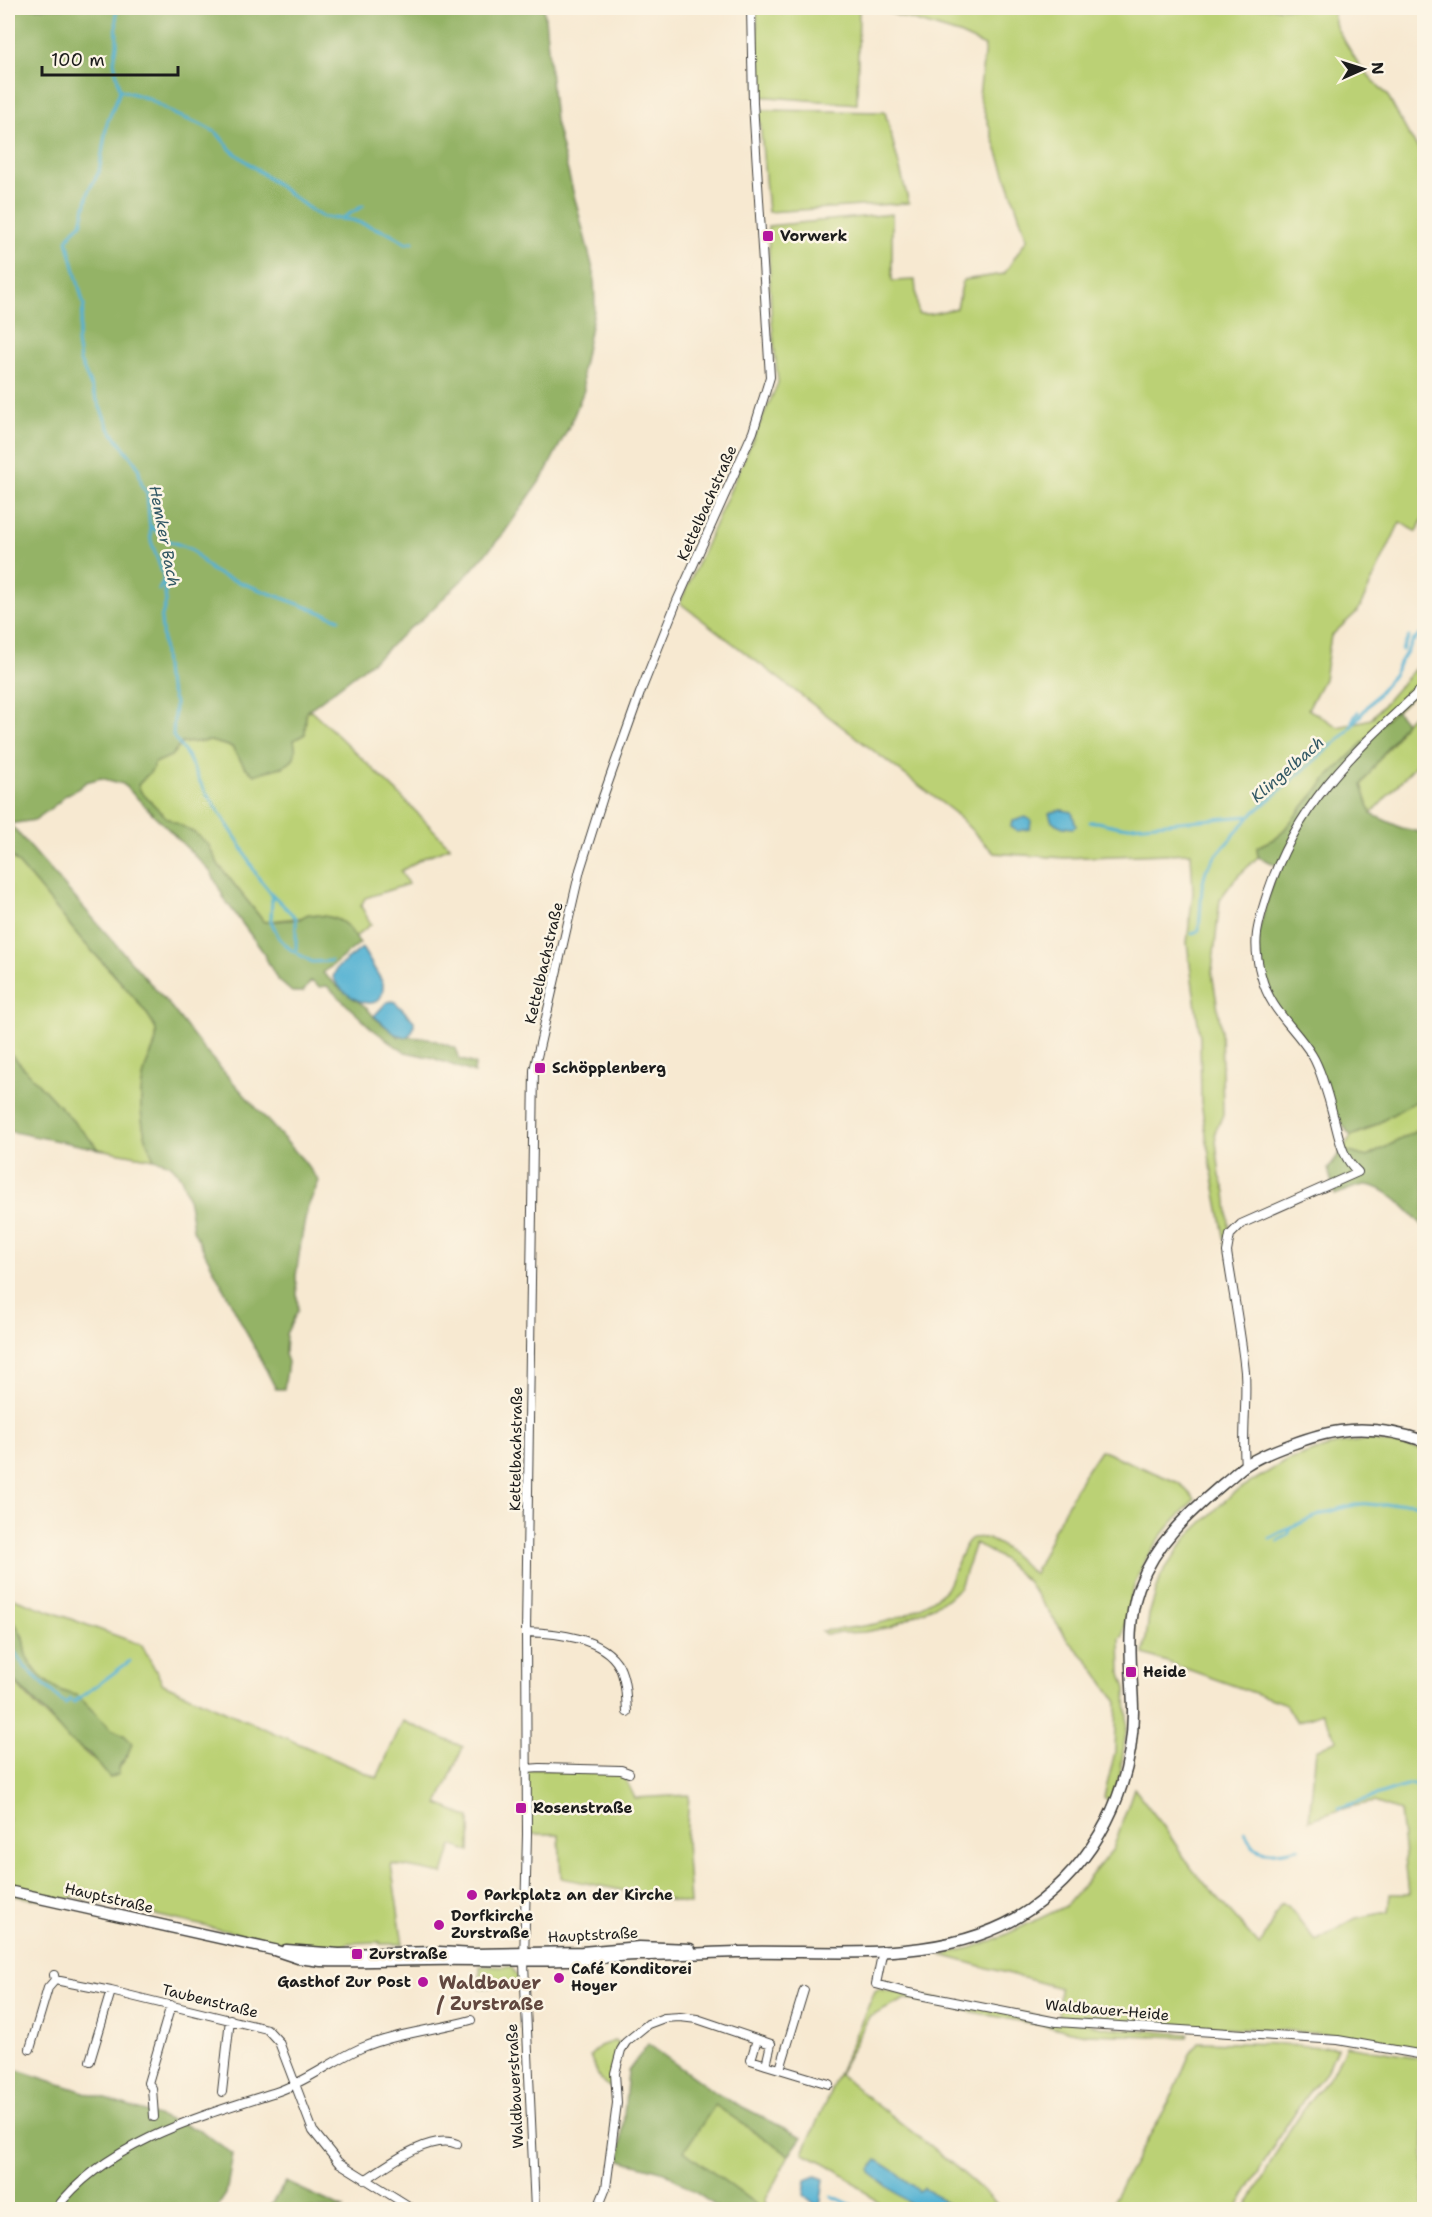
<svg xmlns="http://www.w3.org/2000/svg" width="1432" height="2217" viewBox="0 0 1432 2217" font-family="'Shantell Sans',sans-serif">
<rect width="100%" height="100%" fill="#fcf5e5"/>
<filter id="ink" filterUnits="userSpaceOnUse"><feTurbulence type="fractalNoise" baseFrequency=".0167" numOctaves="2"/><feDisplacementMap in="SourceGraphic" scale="12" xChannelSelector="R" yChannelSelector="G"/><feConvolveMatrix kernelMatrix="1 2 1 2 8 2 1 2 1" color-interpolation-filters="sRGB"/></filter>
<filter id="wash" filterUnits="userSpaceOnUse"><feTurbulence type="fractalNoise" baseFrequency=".008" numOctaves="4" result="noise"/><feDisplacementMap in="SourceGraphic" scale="24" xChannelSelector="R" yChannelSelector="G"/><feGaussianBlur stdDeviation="1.35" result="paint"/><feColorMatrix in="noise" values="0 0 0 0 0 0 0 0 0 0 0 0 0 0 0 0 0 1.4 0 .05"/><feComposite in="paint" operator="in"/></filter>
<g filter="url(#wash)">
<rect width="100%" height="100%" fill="#f7e9d1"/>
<!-- green -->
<path fill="#bbd175" stroke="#6c7648" stroke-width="1.5" d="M757,8H859L857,104L757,96Z
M873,8H1332L1336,27L1359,65L1387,95L1410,137L1424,156V515L1417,532L1400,522L1358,611L1331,636L1324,679L1308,709L1338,727L1371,719L1424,658V685L1329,776L1278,837L1257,847L1258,857L1234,880L1220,899L1212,972L1221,1029L1223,1115L1215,1132L1220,1176L1226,1192L1230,1235L1227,1252L1210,1161L1201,1102L1200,1037L1187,943L1193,893L1191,853L1064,858L994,853L955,813L680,603L778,383L771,313L768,226L892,214V281L915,280L918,314H930L957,308L963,280L1004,274L1027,239L979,96L985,46L959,34Z
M759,110L885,112L909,203L768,212Z
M1424,705V756L1371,814L1362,785L1373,766L1394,741L1405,722Z
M311,710L396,791L450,847L423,858L401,871L408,884L365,898L361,906L371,924L354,938C350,929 344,921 334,918C320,914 280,920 264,922L218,864L208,844L167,818L141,792L138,785L152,770L155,763L171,756L182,743L210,741L232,747L254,775L270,769L284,767L294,740L305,734L306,712Z
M8,852C34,880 57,910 81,939C96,956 153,1013 156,1031C158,1044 150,1054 146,1066C137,1096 140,1131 154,1159L99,1149L8,1051Z
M1424,1098V1127L1367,1157L1342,1150L1351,1136L1367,1130L1413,1102Z
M1369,1440L1424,1450V2053L1366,2038L1280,2030L1058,2019L1060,1988L941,1955L971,1948L994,1940L1066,1906L1113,1849L1134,1788L1164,1827L1192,1869L1260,1946L1281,1903L1289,1907L1316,1941L1356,1918L1388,1912L1390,1894H1409L1400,1811L1374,1802L1349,1807L1309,1820L1316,1750L1337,1740L1322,1713L1297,1722L1286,1704L1144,1654L1149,1615L1161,1575L1188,1536L1233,1493L1286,1461L1337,1444Z
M1100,1450L1179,1483L1195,1499C1150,1544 1132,1571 1123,1636L1120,1638L1121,1673L1126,1689L1127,1724L1120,1775L1110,1802L1104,1797L1115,1752L1117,1702L1089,1662L1068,1640L1027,1581L1001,1558L975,1543L960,1587L947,1599L891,1627L864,1632L825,1634L822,1631C859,1627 895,1625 927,1603C933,1599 941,1595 946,1589C953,1579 963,1540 973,1538C996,1533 1019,1562 1034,1574L1054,1530L1082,1477Z
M8,1596L142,1645L163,1684L377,1778L403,1721L463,1747L438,1804L470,1818V1852L452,1845L443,1874L391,1864L403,1944H380V1942L348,1943L345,1946H308L258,1938L75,1897L57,1902L8,1895V1675C28,1698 51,1721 73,1742C86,1754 100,1763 110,1778L124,1761V1735L111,1729L98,1717L41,1678L26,1656L23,1637L15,1623L8,1615Z
M526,1769L621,1770L635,1798L689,1795L686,1840L690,1904L561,1878L559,1834H527Z
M480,1966L511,1967L518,1976L517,1986L480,1988Z
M878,1989L1111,2028L1188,2034L1187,2037L1086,2034L906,1999L869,2017L839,2074C893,2119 953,2160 1002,2209H885C857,2184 839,2167 803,2153L875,1991Z
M614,2041L621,2045C613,2057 610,2075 612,2089L600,2080L590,2056L600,2046Z
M1199,2042L1280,2044L1337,2048L1328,2069L1306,2096L1278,2138L1237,2209H1108L1170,2100L1190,2054Z
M1346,2046L1424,2058V2209L1246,2210L1283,2140L1309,2101L1332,2074Z
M715,2105L789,2155L765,2201L766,2205L761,2208L683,2151Z"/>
<!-- forest -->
<path fill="#94b366" stroke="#586841" stroke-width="1.5" d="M8,8H544L555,121L594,273L595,306L582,371L584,390L571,423L544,475L504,533L466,576L419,622L408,629L381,655L306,712L305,734L294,740C302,771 274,766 254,775L244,766L232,747L210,741L182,743L171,756L155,763L152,770L138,785L141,792L167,818L195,833L208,844L218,864L264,922L299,919L308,914C322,916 339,916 349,928C353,933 355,938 360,943L323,973L339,988L367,1008L374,1017L399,1037L428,1038L455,1048L459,1059L475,1064L474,1073L430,1057L405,1052L397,1047L371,1028L327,986L319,987L311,981L303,992H292L277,979L261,949L225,900L211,872L123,784L101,778L86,782L79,788L64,796L59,802L35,820L10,824L171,1007L206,1052L303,1160L319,1181L307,1209L301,1241L296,1276L298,1310L286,1334L285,1354L288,1362L284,1389H276L193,1230C191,1212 187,1179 172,1166C168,1162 159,1161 154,1159C140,1131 137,1096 146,1066C150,1054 158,1044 156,1031C153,1013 96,956 81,939C57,910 34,880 8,852Z
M1396,710L1405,722C1392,744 1375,763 1362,785L1371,814L1402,828L1424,833V1098C1399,1108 1377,1127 1351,1136L1333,1113L1312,1055L1274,1008L1255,944L1277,865L1258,857L1257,847L1278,837L1329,776Z
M8,1051L99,1149L8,1131Z
M1424,1127V1227C1411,1213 1388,1187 1367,1185C1358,1184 1344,1192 1335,1195L1328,1169L1342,1150L1367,1157Z
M8,1615C14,1622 21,1630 23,1639C25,1645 24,1651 27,1657C35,1676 57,1693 77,1695L111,1729L124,1735L132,1743L128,1754L118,1768L119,1774L110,1778L90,1754L69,1740L46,1713L8,1675Z
M648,2044L717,2094L802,2137L789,2155L715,2105L684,2151L761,2208L720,2209L665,2172L620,2160L628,2071Z
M8,2067L200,2130L233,2154L226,2194L216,2209L8,2210Z
M286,2182L345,2209H268Z"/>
<!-- water -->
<path fill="#54b2d3" stroke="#386778" stroke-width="1.5" d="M1061,810L1072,812L1076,826L1073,828L1063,827L1052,822L1049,813Z
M1026,817L1031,821L1030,829L1017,831L1011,827V825L1013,821Z
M362,948L383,983C385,1021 341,997 333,977L337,968Z
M392,1001L395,1002L414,1021C414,1029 413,1033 406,1037L395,1034L374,1016L387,1002Z
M877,2160L893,2170L919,2191L924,2188L936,2195L953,2209H917L870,2173V2169Z
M816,2176L824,2179L820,2206L816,2205L804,2195L806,2180Z"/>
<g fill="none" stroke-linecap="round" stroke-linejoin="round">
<!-- stream -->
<path stroke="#54b2d3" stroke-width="3" d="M116,8L117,45L114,61L120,91L107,123L99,172L89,190L81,224L73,231L67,240L84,306L77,342L80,361L109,428L134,461L138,467L142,486L147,493L151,541L163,575L166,602L161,619L166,678L175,703L173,736L188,757L202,786L240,844L257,876L270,892L272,897L271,921L279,938L290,949L312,962L331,961
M121,90L149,99L174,114L202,125L217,133L231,150L315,213L323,217L352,220L392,234L406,243L413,242
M344,217L363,206
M151,526L164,539L191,549L211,570L220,575L339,619
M159,590L163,581
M1402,650L1409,637
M1352,721L1358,712
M1090,822H1097L1120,827L1249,816
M271,893L296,918V949
M1192,934L1199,930L1202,887L1206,870L1215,857L1250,816L1345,734L1391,678L1413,641L1424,632
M1270,1538C1299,1523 1328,1509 1361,1504C1369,1503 1376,1506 1384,1505C1399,1504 1411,1499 1424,1507
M1278,1541L1288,1535L1291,1528
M8,1642L24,1666L65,1704L70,1699L74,1702L130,1661
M1339,1808L1409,1785H1424
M1245,1831C1247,1835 1249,1841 1252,1845C1262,1857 1285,1851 1299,1848
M832,2196L863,2210"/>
</g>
</g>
<g filter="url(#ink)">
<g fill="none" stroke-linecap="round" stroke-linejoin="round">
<defs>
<path id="minor" d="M1421,8L1424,11
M1245,1465C1242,1434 1247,1403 1245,1372C1241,1332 1233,1292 1227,1252L1230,1235L1241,1224L1358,1172C1341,1157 1339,1136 1333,1115C1329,1099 1320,1068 1312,1055C1294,1026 1270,1011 1261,975C1252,943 1257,926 1267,895C1297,802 1355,751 1424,687
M526,1632C556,1633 603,1637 619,1666C626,1680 626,1697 627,1712
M526,1769L540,1768L621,1770L629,1773
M883,1950L876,1984L909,1993L1057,2022L1338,2040L1424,2055
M54,1975L55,1980L111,1991L267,2029L279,2042L313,2131L338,2162L415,2210
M757,2039L751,2060L766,2065
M30,2049L48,1988L55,1980
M90,2061L111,1991
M780,2069L804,1990
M222,2092L230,2019
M154,2117L152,2088L148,2083L171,2005
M365,2180C386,2166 431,2132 457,2144
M55,2210C105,2143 200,2116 276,2092C306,2082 332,2061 361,2048C397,2033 435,2030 471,2020
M535,2210L524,1963L527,1834L526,1632L534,1070L580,870L603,797L640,693L677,601L753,432L770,377L753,103L751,8
M595,2210L598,2208L606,2188L617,2103L615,2073L621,2050L626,2042L648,2024L664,2018L680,2017L697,2019L771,2044L766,2065L829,2084"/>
<path id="secondary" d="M8,1891L274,1950L298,1958L321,1961C357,1962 393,1960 428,1960C474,1959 519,1962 565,1960C588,1960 612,1956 636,1955C670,1955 703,1953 736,1952C831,1949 947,1967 1029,1910C1096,1863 1134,1789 1133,1708C1132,1668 1125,1626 1139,1587C1155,1543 1189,1513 1224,1483C1231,1478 1238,1470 1246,1465C1266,1452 1316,1434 1340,1431C1368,1427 1398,1432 1424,1441
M286,1950L339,1954L439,1952L474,1954L582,1952L639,1947L690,1949"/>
</defs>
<!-- minor casing -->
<use href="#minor" stroke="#3d3b37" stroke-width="10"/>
<!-- secondary casing -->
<use href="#secondary" stroke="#3d3b37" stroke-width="13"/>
<!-- minor -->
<use href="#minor" stroke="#fff" stroke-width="8"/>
<!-- secondary -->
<use href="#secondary" stroke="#fff" stroke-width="10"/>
</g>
</g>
<!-- markers -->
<g fill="#b5179e" stroke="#fcf5e5" stroke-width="2">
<rect x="762" y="230" width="12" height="12" rx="3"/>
<rect x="534" y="1062" width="12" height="12" rx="3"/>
<rect x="1125" y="1666" width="12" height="12" rx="3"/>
<rect x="515" y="1802" width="12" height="12" rx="3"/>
<circle cx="472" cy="1895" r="6"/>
<circle cx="439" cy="1925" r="6"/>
<rect x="351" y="1948" width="12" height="12" rx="3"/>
<circle cx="559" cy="1978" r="6"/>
<circle cx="423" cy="1982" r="6"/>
</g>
<g text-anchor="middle" stroke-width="5" stroke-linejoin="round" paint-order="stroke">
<!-- poi labels -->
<g font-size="15" font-weight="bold" fill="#1c1c1c" stroke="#fcf5e5" text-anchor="start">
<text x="780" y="241">Vorwerk</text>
<text x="552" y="1073">Schöpplenberg</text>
<text x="1143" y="1677">Heide</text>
<text x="533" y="1813">Rosenstraße</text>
<text x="484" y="1900">Parkplatz an der Kirche</text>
<text x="451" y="1921">Dorfkirche<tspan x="451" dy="17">Zurstraße</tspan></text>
<text x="369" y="1959">Zurstraße</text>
<text x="571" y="1974">Café Konditorei<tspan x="571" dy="17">Hoyer</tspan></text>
<text x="411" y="1987" text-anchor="end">Gasthof Zur Post</text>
</g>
<!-- street labels -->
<g font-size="15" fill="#1c1c1c" stroke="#fcf5e5">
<text transform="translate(707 503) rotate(-66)" y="5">Kettelbachstraße</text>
<text transform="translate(544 963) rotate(-77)" y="5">Kettelbachstraße</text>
<text transform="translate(516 1449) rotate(-89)" y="5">Kettelbachstraße</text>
<text transform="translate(109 1898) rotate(13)" y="5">Hauptstraße</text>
<text transform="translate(593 1935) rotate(-3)" y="5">Hauptstraße</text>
<text transform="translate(210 2001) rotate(14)" y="5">Taubenstraße</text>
<text transform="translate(1107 2010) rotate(5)" y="5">Waldbauer-Heide</text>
<text transform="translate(515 2086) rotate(-93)" y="5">Waldbauerstraße</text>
</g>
<!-- water labels -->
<g font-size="16" font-style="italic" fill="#325865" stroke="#fcf5e5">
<text transform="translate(165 536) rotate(79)" y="6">Hemker Bach</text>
<text transform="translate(1287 769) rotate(-41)" y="6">Klingelbach</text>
</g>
<!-- quarter labels -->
<g font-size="18" font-weight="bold" fill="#624840" stroke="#fcf5e5">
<text x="490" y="1989">Waldbauer<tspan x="490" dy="21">/ Zurstraße</tspan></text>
</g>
</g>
<!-- margin -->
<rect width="1432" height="2217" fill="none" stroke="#fcf5e5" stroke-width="30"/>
<!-- north arrow -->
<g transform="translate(1363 69) rotate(87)" stroke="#fcf5e5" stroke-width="4.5" paint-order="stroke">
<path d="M0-4.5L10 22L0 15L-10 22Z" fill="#1c1c1c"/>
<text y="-9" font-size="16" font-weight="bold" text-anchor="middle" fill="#1c1c1c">N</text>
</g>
<!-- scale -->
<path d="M42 66v9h136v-9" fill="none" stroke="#1c1c1c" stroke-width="3"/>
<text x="51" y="66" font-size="18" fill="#1c1c1c" stroke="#fcf5e5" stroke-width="4.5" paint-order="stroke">100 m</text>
</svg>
